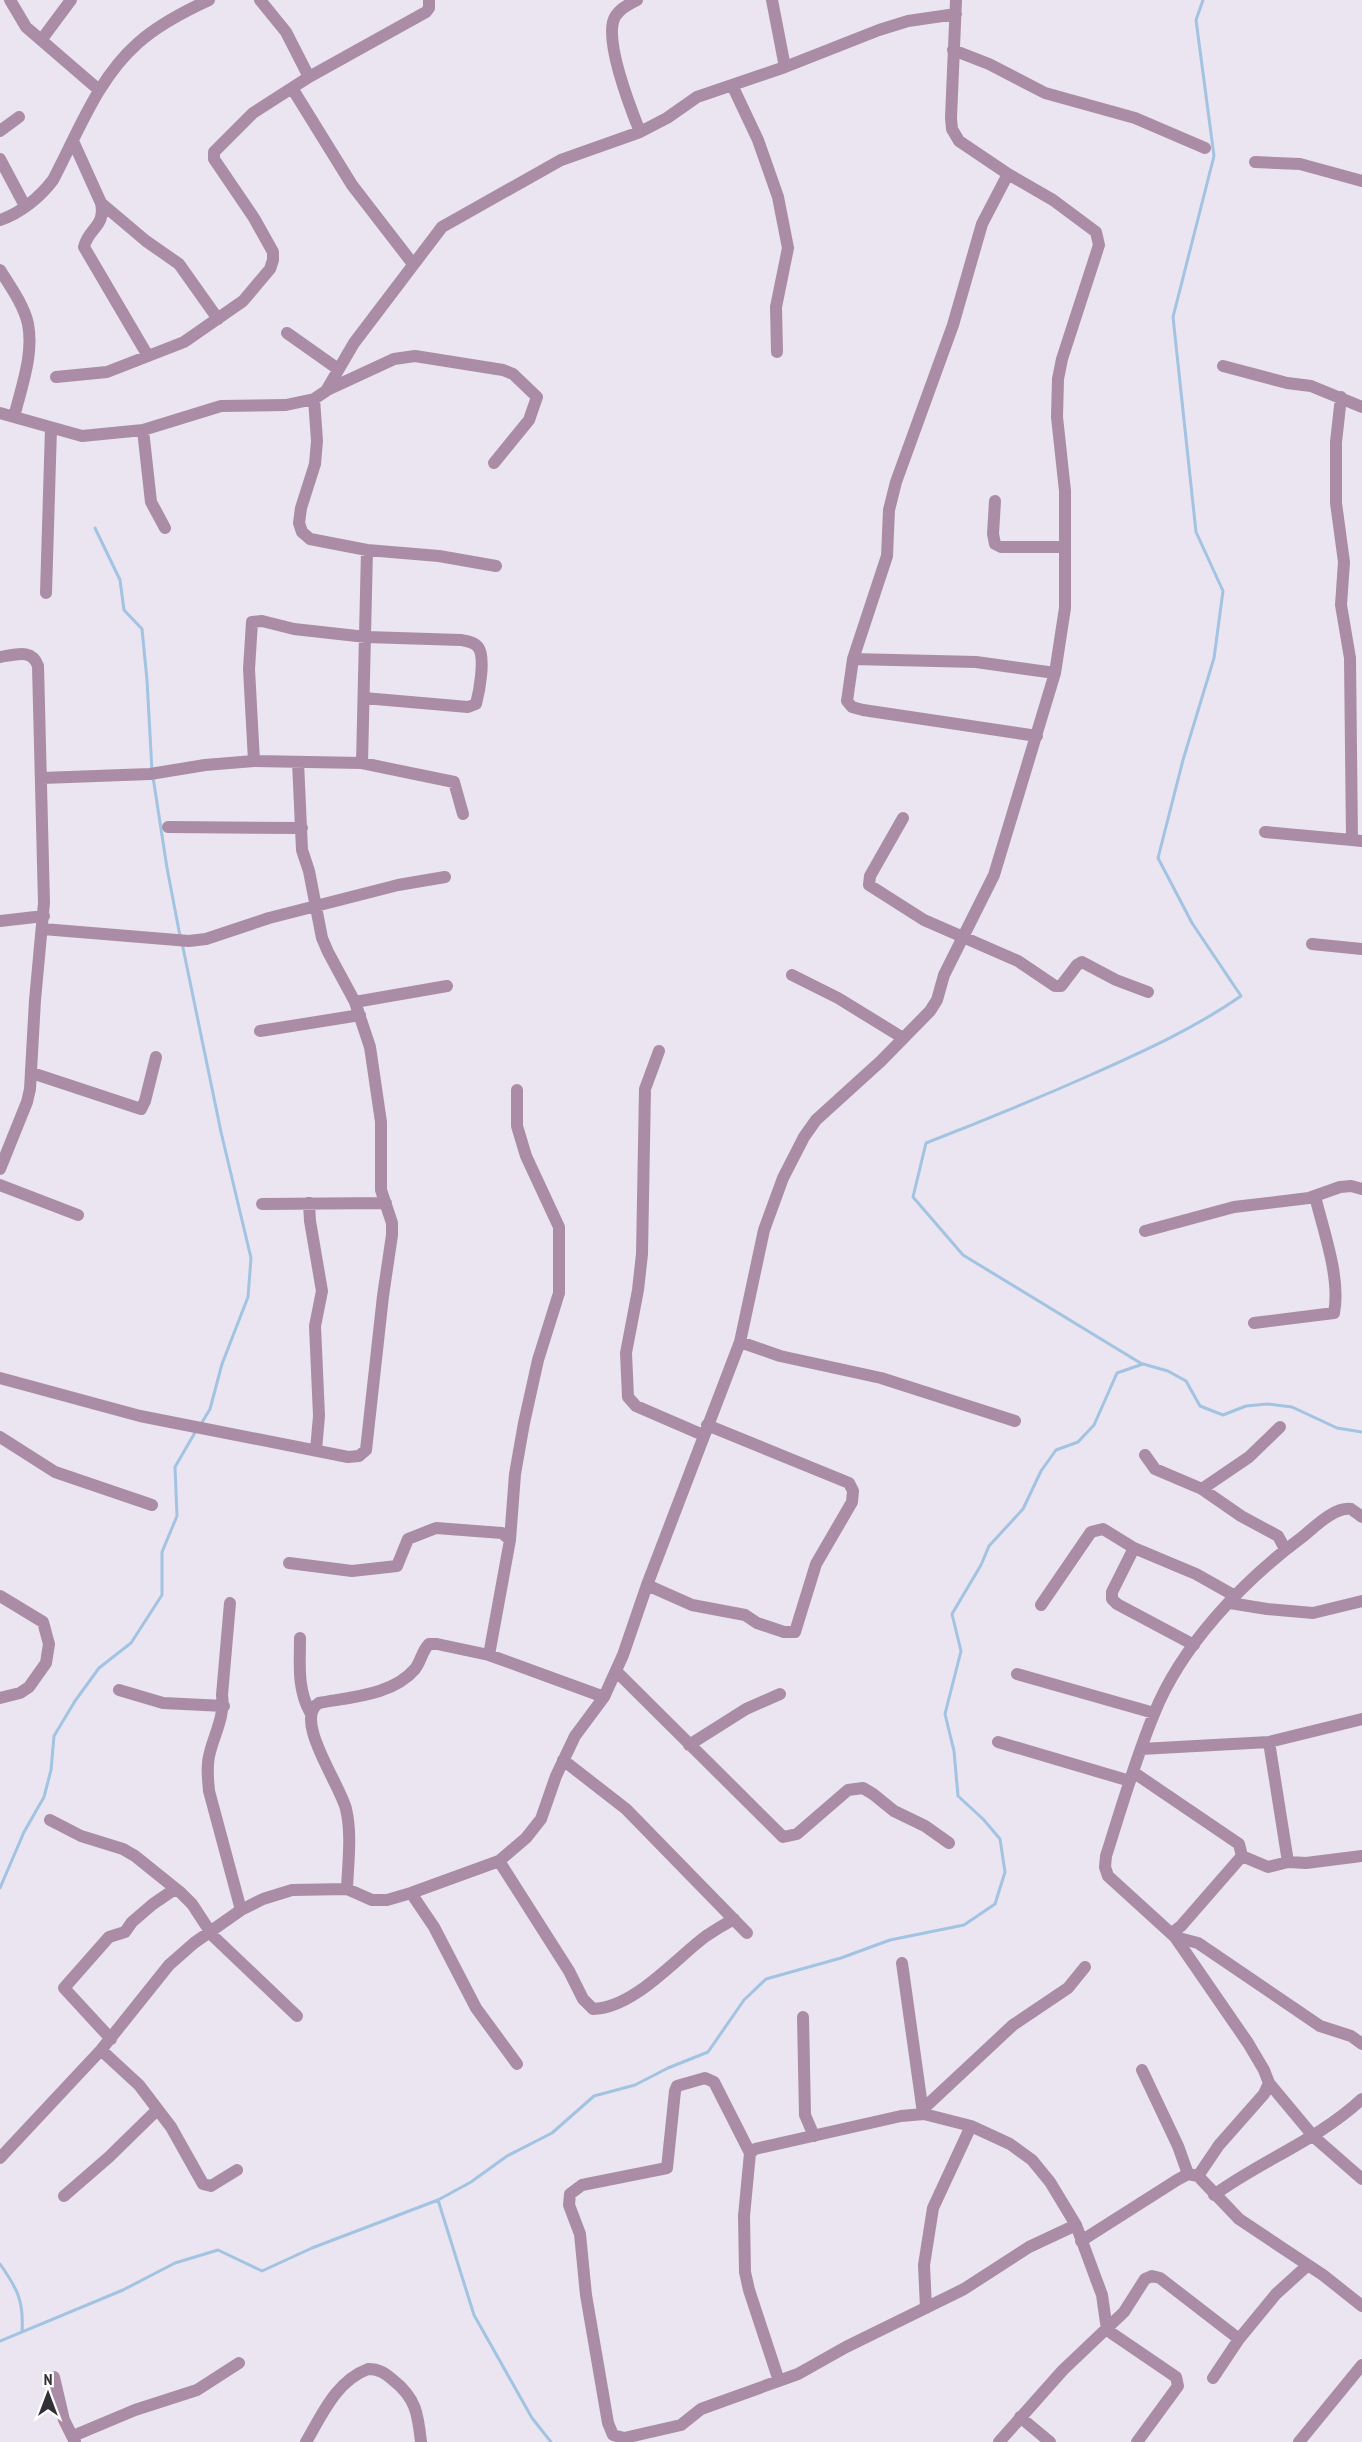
<svg xmlns="http://www.w3.org/2000/svg" width="1362" height="2442" viewBox="0 0 1362 2442" font-family="'PT Sans Narrow',sans-serif">
<rect width="100%" height="100%" fill="#eae5f1"/>
<g fill="none" stroke-linecap="round" stroke-linejoin="round">
<!-- stream -->
<path stroke="#a2c3e1" stroke-width="3" d="M95,528L120,580L124,610L142,629L147,680L152,771
M153,777L167,868L180,936
M182,943L221,1132L251,1258L248,1297L222,1364L210,1409L201,1424
M1142,1364L963,1255L913,1197L926,1143C983,1121 1039,1098 1095,1073C1146,1050 1195,1028 1241,996L1192,923L1158,858L1183,760L1214,658L1223,591L1196,532L1173,317L1214,156L1196,20L1203,0
M0,1888L24,1832L44,1797L51,1770L54,1736L75,1701L99,1668L131,1643L162,1595V1552L177,1516L175,1467L197,1429
M438,2200L474,2315L532,2418L551,2442
M0,2264C17,2288 24,2301 22,2331
M0,2341L123,2290L175,2263L218,2250L262,2271L312,2248L438,2200L471,2182L507,2156L552,2133L594,2096L635,2085L668,2068L708,2052L744,2000L766,1979L841,1958L890,1940L964,1925L995,1904L1005,1872L1000,1839L983,1819L958,1796L954,1751L945,1714L961,1651L952,1614L981,1565L989,1546L1023,1509L1041,1471L1056,1450L1078,1442L1094,1425L1117,1373L1143,1364L1168,1371L1186,1381L1200,1406L1223,1415L1246,1406L1267,1404L1292,1407L1337,1428L1362,1432"/>
<!-- street -->
<path stroke="#ab8ca6" stroke-width="12" d="M10,0L26,27L99,90
M260,0L286,32L309,77
M637,0C628,5 616,10 613,22C607,47 630,107 640,132
M772,0L785,67
M42,39L71,0
M953,50L989,64L1045,93L1135,118L1205,148
M732,85L758,140L778,197L788,248L776,307L777,352
M292,88L352,185L413,264
M0,131L19,117
M73,141L101,203C106,227 88,228 84,247L148,356
M0,159L25,206
M1255,162L1300,164L1362,181
M1008,174L982,224L953,325L896,482L889,510L887,556L853,659L847,701L852,707L863,710L1037,736
M101,203L146,241L179,264L218,319
M0,220C21,213 40,197 53,180C78,133 97,79 138,43C158,25 185,11 209,0
M0,270C10,286 24,305 28,324C34,355 21,388 14,417
M287,333L338,369
M1223,366L1287,383L1311,386L1362,407
M56,377L107,372L184,342L243,301L270,269L273,260V252L254,218L214,159V152L253,113L309,77L426,12L429,8V0
M327,390L394,359L415,356L503,370L513,374L537,397L529,420L494,463
M1341,397L1336,442V503L1344,562L1341,605L1350,658L1352,840L1362,841
M314,399L317,441L315,464L301,508L299,523L302,532L310,539L367,550L439,556L496,566
M0,413L82,436L143,430L221,406L286,405L314,399L326,391L354,343L442,227L561,160L640,132L667,118L697,97L785,67L879,30L908,21L956,14
M143,430L151,502L165,528
M995,501L993,534L995,544L1001,547H1065
M46,593L51,428
M0,657C15,655 32,648 38,666L44,903L35,1000L30,1089L27,1102L0,1169
M853,659L976,662L1055,673
M254,761L249,669L252,622L262,621L294,629L366,637L461,640C467,641 474,642 478,647C486,657 479,693 476,704L468,707L364,698
M362,763L367,550
M42,778L150,774L205,765L254,761L362,763L454,782L463,814
M903,818L870,876L869,885L924,920L1018,961L1055,986H1061L1077,965L1082,962L1116,980L1148,992
M168,827L302,828
M1265,832L1352,840
M0,921L44,916
M43,929L189,941L206,939L269,918L398,885L445,877
M1312,944L1362,949
M792,975L838,998L903,1038
M355,1002L447,986
M260,1031L360,1015
M659,1051L645,1089L642,1254L638,1290L626,1353L628,1397L636,1406L703,1435
M32,1073L141,1109L145,1101L156,1057
M0,1185L78,1215
M309,1203L310,1221L322,1291L315,1326L319,1416L316,1450
M262,1204L386,1203
M1145,1231L1234,1207L1309,1198L1340,1187L1351,1186L1362,1189
M1254,1323L1334,1313C1341,1278 1323,1230 1315,1196
M740,1342L780,1356L881,1378L1015,1421
M0,1378L140,1416L348,1457L359,1456L366,1450L383,1296L392,1235V1223L381,1190V1122L370,1047L355,1002L328,952L322,938L309,871L302,850L298,762
M0,1437L55,1472L152,1505
M1145,1455L1155,1469L1202,1489L1241,1516L1278,1536L1285,1549
M1202,1489L1249,1457L1280,1427
M1362,1517L1351,1509C1333,1507 1314,1528 1301,1538C1243,1581 1181,1646 1154,1714C1135,1760 1121,1809 1106,1856L1105,1867L1108,1876L1175,1937L1248,2043L1264,2070L1269,2083L1314,2137L1362,2179
M1134,1548L1112,1592V1599L1117,1604L1194,1645
M289,1563L352,1571L397,1566L408,1539L436,1528L502,1533L510,1540
M647,1585L692,1605L745,1615L757,1623L784,1632H795L816,1564L852,1502L853,1491L849,1483L707,1425
M0,1596L43,1622L49,1644L46,1663L29,1687L20,1693L0,1698
M230,1603L222,1695C225,1715 215,1733 210,1752C206,1765 208,1778 209,1791L241,1910
M1230,1603L1267,1609L1313,1613L1362,1601
M1041,1605L1091,1532L1103,1529L1134,1548L1196,1574L1235,1596
M300,1638C300,1663 297,1689 310,1712
M489,1655L510,1540L515,1474L524,1423L538,1360L559,1293V1227L526,1156L517,1126V1090
M617,1672L783,1837L797,1834L848,1790L863,1788L873,1794L894,1811L925,1826L949,1843
M1017,1674L1154,1713
M119,1690L163,1703L224,1706
M998,1742L1130,1781
M1269,1742L1362,1719
M689,1745L746,1709L780,1694
M1141,1749L1269,1742L1288,1862
M563,1760L626,1809L747,1933
M1133,1772L1239,1844L1242,1856L1268,1867L1288,1862L1306,1863L1362,1856
M50,1820L81,1836L123,1849L135,1856L181,1893L192,1904L213,1936L297,2016
M499,1861L569,1971L583,1999L593,2009C634,2008 675,1959 706,1936C715,1930 725,1924 734,1919
M347,1889C348,1863 352,1834 346,1809C341,1786 292,1718 319,1703C351,1697 393,1695 415,1669C421,1661 422,1651 429,1644H437L489,1655L604,1697
M411,1893L434,1927L476,2008L517,2064
M1172,1933L1181,1926L1242,1856
M1175,1937L1198,1943L1320,2026L1351,2036L1362,2044
M902,1963L923,2113
M803,2017L805,2115L814,2136
M111,2039L64,1988L109,1937L125,1932L132,1922L153,1904L175,1889
M101,2050L139,2085L171,2127L203,2184L211,2186L237,2170
M1142,2070L1178,2146L1188,2174
M923,2109L1013,2025L1068,1988L1085,1967
M750,2153L755,2149L901,2116L924,2114L971,2126L1010,2144L1032,2160L1050,2182L1076,2225L1102,2295L1107,2330L1176,2377L1178,2386L1137,2442
M0,2158L101,2050L169,1965L194,1943L241,1910L263,1899L292,1890L347,1889L372,1900H387L411,1893L499,1861L526,1838L541,1819L556,1776L575,1736L604,1697L623,1655L647,1585L740,1342L764,1230L783,1178L804,1137L816,1120L881,1061L930,1011L937,1000L944,975L994,875L1055,673L1065,608V491L1057,417L1058,379L1062,359L1099,245L1096,232L1053,200L1008,174L959,141L952,129L951,118L956,0
M1198,2176L1239,2219L1323,2275L1362,2306
M1214,2195C1262,2160 1318,2140 1362,2099
M64,2196L109,2157L157,2110
M1081,2241L1177,2180L1188,2174L1198,2176L1219,2145L1264,2094L1269,2083
M926,2308L924,2265L933,2208L971,2126
M54,2377L64,2420L75,2442
M1213,2378L1239,2339L1276,2294L1308,2265
M779,2381L749,2290L745,2272L744,2216L750,2153L714,2082L705,2078L677,2086L675,2091L667,2168L582,2185L570,2194L569,2205L580,2234L586,2295L608,2423L613,2435L624,2438L681,2425L701,2409L798,2374L846,2347L964,2289L1029,2247L1076,2225
M1020,2417L1050,2442
M73,2436L135,2410L197,2390L239,2363
M306,2442C322,2415 336,2381 368,2369C379,2369 385,2373 393,2380C416,2398 418,2414 421,2442
M999,2442L1063,2370L1124,2312L1145,2279L1152,2276L1160,2278L1239,2339
M1299,2442L1362,2365"/>
</g>
<!-- north arrow -->
<g transform="translate(48 2394)" stroke="#ffffff" stroke-width="4.5" paint-order="stroke">
<path d="M0-4.5L10 22L0 15L-10 22Z" fill="#323035"/>
<text y="-9" font-size="16" font-weight="bold" text-anchor="middle" fill="#323035">N</text>
</g>
</svg>
